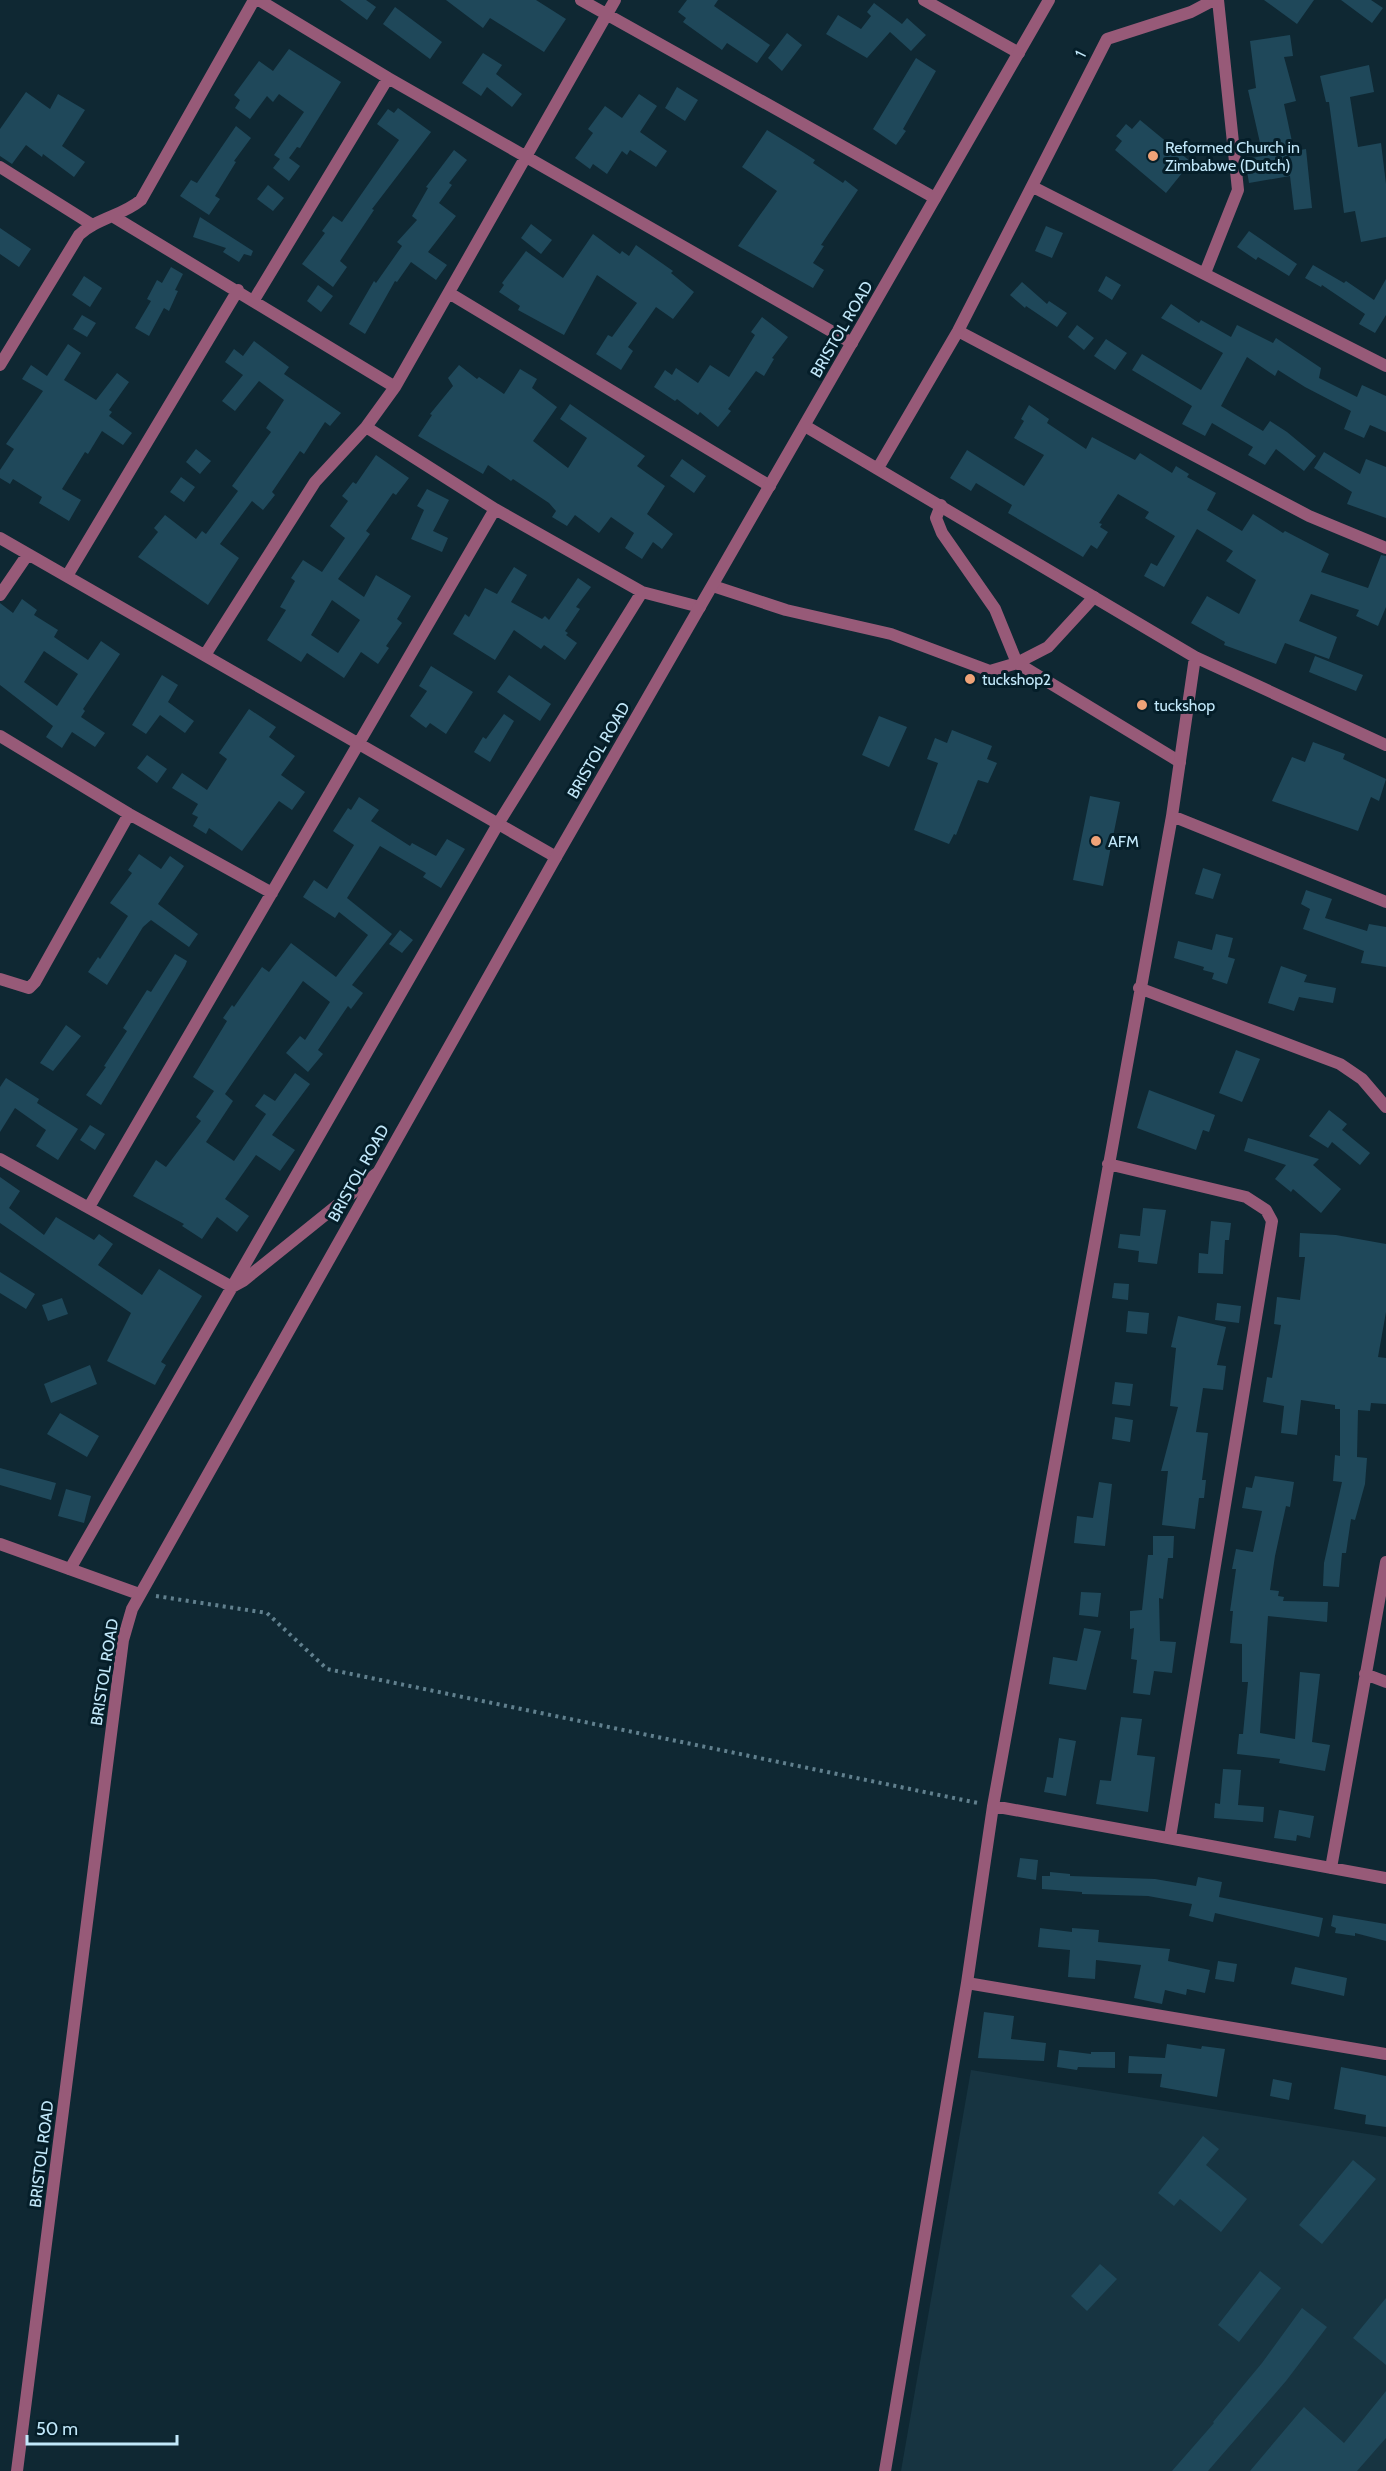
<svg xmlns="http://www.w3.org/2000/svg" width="1386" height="2471" viewBox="0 0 1386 2471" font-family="Cabin,sans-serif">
<rect width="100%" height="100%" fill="#0f2833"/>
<!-- built -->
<path fill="#173441" d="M971,2070L1386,2137V2471H901Z"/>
<!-- building -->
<path fill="#1f485a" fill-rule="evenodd" d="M340,0H366L376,7L367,20Z
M446,0H536L566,19L544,52L490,18L483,28Z
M687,0H718L714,6L770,45L757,63L727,43L722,50L683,22L686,18L678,12Z
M1264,0H1314L1297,24Z
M1341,0H1371L1383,8L1372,23Z
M874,3L902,24L907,18L926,35L911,51L890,32L867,58L826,34L838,15L861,29L871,16L867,12Z
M395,7L442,42L430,59L383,24Z
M787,33L802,45L782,71L768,58Z
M1290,35L1293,56L1284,57L1296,101L1284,104L1294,151L1306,149L1312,208L1294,210L1290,176L1249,183L1245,159L1263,156L1248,90L1256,88L1250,41Z
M289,49L341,82L300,148L297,147L289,158L300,166L289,181L273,168L280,159L274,155L304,112L279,94L273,102L267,96L250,119L235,108L240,100L234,95L259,61L273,71Z
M483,53L502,65L496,74L522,94L512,107L487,87L481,96L462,83Z
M916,58L936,71L903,129L906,131L896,145L873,129Z
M1369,65L1374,92L1350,97L1358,147L1381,143L1386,184V237L1361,242L1355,211L1344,213L1329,102H1326L1320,76Z
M677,87L698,100L685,121L665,108Z
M26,92L50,109L58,94L85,110L62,146L85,162L74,177L43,154L42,157L26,145L12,164L0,156V129Z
M639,94L657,106L640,132L667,151L656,167L630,150L627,155L622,151L607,174L593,164L590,169L575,158L593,133L588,129L605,106L622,118Z
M398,108L431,132L372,209L374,210L340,261L347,267L333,287L302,264L325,233L322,231L333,216L342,222L399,140L377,124L388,109L394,113Z
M1140,120L1191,162L1166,193L1115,150L1122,141L1116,136L1126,124L1132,129Z
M236,126L251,138L234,161L236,162L215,196L220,199L209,215L180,196L191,180L197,183Z
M767,130L801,151L815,160L813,163L843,183L845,180L858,190L821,245L824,246L813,263L824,270L813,288L738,246L777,191L742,167Z
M454,150L467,160L449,183L452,185L439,203L456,216L428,252L447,265L436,280L411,262L397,282L395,281L365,334L349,324L374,281L376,283L402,246L397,242L417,220L412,216L428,188L426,187Z
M268,185L284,198L273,211L257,199Z
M200,217L253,251L251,256L244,254L239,262L223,252L226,248L193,237Z
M531,224L552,240L541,254L521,238Z
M1046,226L1063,233L1052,258L1035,251Z
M0,228L31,249L19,267L0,254Z
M1249,231L1297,264L1289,276L1258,257L1256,260L1237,247Z
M593,234L620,254L622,251L629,256L636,245L673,271L671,273L694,292L673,319L656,307L628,347L633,351L621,370L596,354L608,335L612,337L637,303L597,275L564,335L518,310L520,306L499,292L504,285L502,283L526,251L563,278Z
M1313,265L1344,283L1346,281L1374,300L1386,279V315L1375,333L1359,324L1365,314L1322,285L1321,287L1305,278Z
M171,267L183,274L175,290L178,291L169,311L164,308L149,336L135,328L151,301L147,299L157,280L162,283Z
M84,276L102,288L90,307L72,295Z
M1106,276L1121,285L1112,300L1098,291Z
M1022,282L1047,304L1049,301L1067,313L1057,327L1026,306L1025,308L1010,295Z
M318,285L333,296L321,312L307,301Z
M1171,304L1199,323L1201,320L1231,337L1237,325L1273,343L1276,338L1321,368L1319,378L1357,397L1362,385L1386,396V432L1370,425L1364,438L1344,429L1351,411L1305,387L1278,370L1275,376L1247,357L1221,406L1263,431L1270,421L1287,432L1316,456L1304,471L1276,449L1265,465L1248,455L1253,447L1212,423L1205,436L1182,424L1192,406L1132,370L1142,354L1201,390L1223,353L1161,318Z
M82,315L96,323L87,337L73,329Z
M762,317L788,337L772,358L774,359L764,376L756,371L728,409L731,411L718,427L700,412L698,415L677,399L675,401L654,387L665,370L672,375L676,368L698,383L710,365L729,377L755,335L751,332Z
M1077,325L1094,338L1084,350L1068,337Z
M1106,339L1127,353L1115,370L1094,356Z
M254,341L289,367L284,374L341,413L330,426L325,422L304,454L300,451L272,492L275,495L263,510L252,501L220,544L239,558L208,605L138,557L158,532L154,528L165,515L196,539L202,531L206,534L238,491L232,486L271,432L266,428L284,400L259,381L235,411L222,401L243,375L225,362L234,349L243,356Z
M68,344L81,353L64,380L96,400L117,373L129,382L109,410L112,412L109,416L132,433L123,445L102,431L88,454L85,452L62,489L81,500L69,521L39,503L42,497L13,479L10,484L0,478V470L14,449L6,444L43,391L22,379L31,365L47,376Z
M459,365L477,379L479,377L504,394L520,369L537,379L532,388L557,407L533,441L568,468L587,438L560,419L570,404L645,456L637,466L665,486L647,514L673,534L662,549L653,542L642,559L625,548L634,533L611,517L599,533L575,515L567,526L552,517L556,511L549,503L513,479L511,481L488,465L483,474L418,436L432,415L430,414L453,386L448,378Z
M1029,405L1049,419L1047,423L1086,449L1092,437L1135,460L1140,453L1172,473L1176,466L1189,474L1187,477L1216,493L1207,510L1242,531L1253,514L1283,533L1285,531L1329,554L1321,572L1368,588L1381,555L1386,556V607L1378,626L1356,616L1359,610L1311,594L1299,621L1337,637L1329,659L1285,643L1276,664L1224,645L1225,642L1191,623L1207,596L1239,614L1256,580L1226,561L1233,551L1197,529L1164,587L1144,576L1151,563L1157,566L1175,536L1145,518L1149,512L1118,494L1099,523L1102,524L1100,527L1108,532L1097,549L1091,545L1083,557L1008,513L1012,505L976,483L971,491L950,478L967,450L1024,486L1044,455L1014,438L1024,421L1021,419Z
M196,449L211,461L200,474L186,462Z
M1324,452L1360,474L1366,459L1386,467V518L1347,504L1352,492L1314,468Z
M376,455L409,478L396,495L393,493L366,531L370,534L338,579L364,597L376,575L411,596L397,619L402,623L386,646L389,648L378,664L361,652L344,678L307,653L301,662L267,640L286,610L280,607L295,581L291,578L303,560L322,572L345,538L330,526L348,501L342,496L353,482L356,484ZM332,600L360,620L338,653L311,635Z
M682,459L706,476L694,493L670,476Z
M181,477L195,487L184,502L170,492Z
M427,489L449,500L433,531L448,538L442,552L411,539L424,510L417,506Z
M514,567L527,575L511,602L542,619L545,616L549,620L578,578L591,587L576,607L580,609L565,631L568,633L566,635L577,643L565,660L544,645L541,649L514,630L495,660L453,634L465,614L469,617L485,588L497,594Z
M22,599L37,610L34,615L58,630L54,637L88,660L101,641L120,654L83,709L85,711L81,717L105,733L95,747L72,732L62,748L46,737L53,726L0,685V603L13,613ZM44,651L78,674L57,706L24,682Z
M1315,656L1363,675L1356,691L1309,672Z
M431,666L473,692L446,734L430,723L426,728L410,716L427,691L419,686Z
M162,675L178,685L168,702L194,721L185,733L160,715L146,734L132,725Z
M509,675L551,704L540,721L497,692Z
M249,709L276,727L269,737L295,756L281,775L305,792L292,810L279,801L242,851L209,828L206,834L193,826L198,817L192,814L198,804L172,788L182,773L207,790L227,759L219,753Z
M504,714L514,721L490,762L474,752L483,737L486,739Z
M879,716L907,727L889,767L862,755Z
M952,730L992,746L987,759L997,763L988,783L978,780L956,835L954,834L949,844L914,830L938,763L927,759L935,738L947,743Z
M1313,742L1345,754L1343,759L1386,779L1379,801L1371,797L1358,831L1272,801L1292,757L1305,762Z
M147,755L167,769L157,783L137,768Z
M1090,796L1120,802L1103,886L1073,880Z
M359,797L379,810L371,821L410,846L412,843L436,856L447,839L465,849L441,888L423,877L426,873L380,846L347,898L392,934L352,985L363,993L351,1009L348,1006L318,1050L323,1054L308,1072L286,1053L300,1036L305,1040L330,1002L303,981L225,1094L233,1101L206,1142L234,1161L266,1114L255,1106L264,1094L275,1101L295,1073L310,1084L272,1135L295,1150L280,1171L256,1155L225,1199L249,1216L237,1232L217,1217L202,1239L182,1226L184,1224L133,1196L156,1160L166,1167L201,1121L196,1117L214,1091L193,1077L227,1021L223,1018L232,1005L234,1007L262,967L269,972L291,943L336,977L368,935L339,912L335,918L303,897L314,880L327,889L354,845L333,831L348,808L351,810Z
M139,854L161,869L170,856L184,866L158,904L198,934L189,947L151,920L143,927L107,985L88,972L98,957L100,959L128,916L110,903L132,873L128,870Z
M1203,868L1221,874L1213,899L1195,894Z
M1306,890L1332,899L1325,918L1367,931L1369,924L1386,927V967L1361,963L1364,951L1303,929L1310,909L1301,904Z
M400,930L413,940L402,953L389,944Z
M1216,934L1233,938L1228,957L1235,959L1227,984L1212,979L1214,973L1203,970L1204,967L1174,958L1178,941L1212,950Z
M175,954L187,961L185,966L101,1105L86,1095L106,1067L104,1066L127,1031L123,1028L147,990L151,992Z
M1281,966L1307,975L1304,982L1336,988L1333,1003L1299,997L1294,1011L1268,1003Z
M66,1025L81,1036L53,1071L40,1063Z
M1236,1050L1260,1059L1242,1102L1219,1093Z
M6,1078L39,1099L37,1103L78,1129L58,1160L36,1146L46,1130L15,1108L0,1132V1087Z
M1149,1090L1215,1115L1209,1132L1203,1130L1196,1150L1137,1128Z
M1329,1110L1347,1124L1342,1130L1370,1153L1360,1165L1332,1142L1328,1148L1309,1136Z
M90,1125L105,1134L95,1150L80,1140Z
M1248,1138L1319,1159L1313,1165L1341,1189L1321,1213L1293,1189L1291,1192L1275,1179L1286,1165L1244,1151Z
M0,1177L20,1191L9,1208L44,1235L56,1217L94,1240L99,1234L113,1244L98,1265L142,1295L159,1269L202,1296L161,1362L166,1365L155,1385L107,1361L131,1313L0,1223Z
M1143,1208L1166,1210L1157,1264L1138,1262L1139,1251L1118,1248L1120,1234L1140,1236Z
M1211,1221L1231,1223L1229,1240H1225L1223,1274L1198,1273L1199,1253L1208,1254Z
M1300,1233L1336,1235L1386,1244V1312L1378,1357L1386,1358V1404L1371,1403L1370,1411L1358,1410L1357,1457L1367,1458L1365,1484L1355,1520L1351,1519L1346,1553H1342L1339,1587L1323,1586L1324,1563L1342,1482L1333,1481L1335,1455L1340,1456V1409H1335V1405L1301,1400L1297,1435L1281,1433L1284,1406L1263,1402L1267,1377L1272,1378L1281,1325L1274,1324L1277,1297L1300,1300L1305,1257H1299Z
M0,1272L35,1294L26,1309L0,1293Z
M1114,1283L1129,1284L1128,1300L1112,1298Z
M62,1298L68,1314L48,1321L42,1305Z
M1217,1303L1241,1306L1239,1323L1215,1320Z
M1128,1311L1149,1313L1147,1334L1126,1332Z
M1178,1316L1226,1327L1217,1365L1226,1366L1223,1390L1203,1388L1196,1432L1208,1433L1202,1480H1206L1204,1498H1199L1195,1529L1162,1525L1168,1471H1161L1178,1407L1170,1406L1176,1348L1171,1347Z
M90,1365L97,1384L51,1403L44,1384Z
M1115,1382L1133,1384L1130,1406L1112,1404Z
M60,1413L99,1436L87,1457L47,1434Z
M1115,1417L1133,1420L1130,1442L1112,1439Z
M0,1468L56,1483L51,1500L0,1485Z
M1255,1476L1294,1482L1290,1507L1286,1506L1275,1556L1270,1590L1279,1591L1278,1596L1284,1597L1283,1601L1328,1602L1327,1622L1268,1616L1260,1733L1295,1739L1300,1672L1320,1674L1312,1742L1330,1745L1325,1771L1279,1763L1280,1759L1237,1754L1239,1734H1243L1248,1682H1242V1644L1230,1643L1233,1611H1230L1236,1569H1232L1236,1549L1253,1552L1262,1511L1242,1508L1246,1487L1252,1488Z
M1099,1482L1112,1484L1105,1546L1074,1543L1077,1516L1093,1518Z
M66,1489L91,1496L84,1523L58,1516Z
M1153,1536H1174L1173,1558H1168L1163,1599L1159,1598L1160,1641L1176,1642L1172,1673L1154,1671L1150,1695L1133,1693L1137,1660L1131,1659L1134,1628L1130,1629V1611L1142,1610L1148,1555H1153Z
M1081,1592L1101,1593L1098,1617L1079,1615Z
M1084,1628L1101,1631L1086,1690L1049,1684L1053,1657L1077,1661Z
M1121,1717L1142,1719L1137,1755L1155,1757L1148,1812L1096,1804L1100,1780L1111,1781Z
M1059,1738L1076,1741L1066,1796L1044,1792L1047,1777L1053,1778Z
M1223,1769L1241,1770L1238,1805L1264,1807L1263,1822L1214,1818L1215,1803L1220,1804Z
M1279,1810L1314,1816L1310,1838L1297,1835L1296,1841L1274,1838Z
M1020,1858L1038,1860L1036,1880L1017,1877Z
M1050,1872L1070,1874V1876L1155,1879L1196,1886L1198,1877L1222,1882L1219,1897L1323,1918L1319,1937L1215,1913L1213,1922L1189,1916L1192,1904L1148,1896L1082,1894V1892L1042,1889V1876H1050Z
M1333,1915L1386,1924V1941L1355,1933V1936L1335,1933L1336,1928L1331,1926Z
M1040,1928L1072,1932V1928L1099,1930L1098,1942L1170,1949L1168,1961L1210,1970L1205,1993L1187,1989L1186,1995L1165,1990L1162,2004L1134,1998L1141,1965L1096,1960L1095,1979L1068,1977L1070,1950L1038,1947Z
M1218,1961L1237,1964L1234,1982L1215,1979Z
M1295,1967L1347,1978L1344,1996L1291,1984Z
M984,2012L1014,2016L1011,2039L1046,2043L1044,2061L978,2058Z
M1167,2044L1201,2049L1202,2046L1225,2049L1217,2097L1160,2087L1162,2074L1128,2073L1129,2056L1165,2058Z
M1059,2050L1091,2054V2052H1115V2068L1078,2067L1077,2070L1057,2067Z
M1341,2067L1386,2076V2127L1365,2124L1366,2115L1334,2109Z
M1273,2079L1292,2083L1289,2100L1270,2096Z
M1203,2136L1219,2149L1206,2165L1247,2199L1221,2232L1180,2199L1174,2206L1158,2193Z
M1353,2160L1376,2179L1322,2244L1299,2225Z
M1100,2264L1117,2279L1087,2311L1071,2296Z
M1260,2271L1281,2288L1239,2342L1218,2325Z
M1386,2298V2365L1353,2338Z
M1302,2308L1327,2327L1286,2381L1208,2471H1172L1214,2423L1213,2422L1262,2363Z
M1386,2391V2438L1357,2471H1250L1304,2407L1344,2443Z"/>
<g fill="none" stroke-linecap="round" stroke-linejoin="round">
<!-- path -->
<path stroke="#61808e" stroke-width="4" stroke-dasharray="3 4.5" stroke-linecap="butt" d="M156,1596L267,1613L327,1669L978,1803"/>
<!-- service -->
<path stroke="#975a78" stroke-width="12" d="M941,505L936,518L942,533L995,609L1017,663L1180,762
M713,586L786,610L891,634L990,671L1017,663L1048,647L1094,597"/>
<!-- minor -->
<path stroke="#975a78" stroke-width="12" d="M581,0L935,198
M924,0L1019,53
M388,78L852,343
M0,167L91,224
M1033,187L1386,366
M114,217L395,387
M1205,273L1238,190L1218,0
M449,293L770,486
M254,300L388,78L259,0
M958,331L1309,516L1386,548
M0,365L79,235C97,218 122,216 141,200L254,0
M805,426L1195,657L1386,745
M366,427L495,509L642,592L700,607
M878,468L958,331L1107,39L1191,12L1214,0
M0,538L556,857
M67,576L238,290
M0,595L28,554
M205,655L315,482L366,427L395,387L615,0
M0,736L129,814L272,893
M1172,816L1386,902
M0,979L29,988L35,982L129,814
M1139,988L1340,1064L1362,1079L1386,1107
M0,1159L232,1287L243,1281L376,1174
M1108,1164L1246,1197L1266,1210L1272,1221L1170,1837
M89,1207L495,509
M70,1569L498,824L642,592
M1365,1674L1386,1682
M993,1806L1386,1878
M1331,1868L1386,1562
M967,1983L1386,2054
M885,2471L967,1983L993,1806L1172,816L1195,657"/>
<!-- tertiary -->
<path stroke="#975a78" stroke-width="12" d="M0,1544L139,1594
M17,2471L123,1640L132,1609L556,857L1049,0"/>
</g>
<!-- markers -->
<g fill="#efa378" stroke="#051e29" stroke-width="2">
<circle cx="1153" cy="156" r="6"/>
<circle cx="970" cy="679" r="6"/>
<circle cx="1142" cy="705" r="6"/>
<circle cx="1096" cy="841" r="6"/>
</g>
<g text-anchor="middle" stroke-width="6" stroke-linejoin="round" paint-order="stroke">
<!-- street labels -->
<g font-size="16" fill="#c2e8fa" stroke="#051e29">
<text transform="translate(1080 54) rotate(-64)" y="6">1</text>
<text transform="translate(841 329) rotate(-60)" y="6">BRISTOL ROAD</text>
<text transform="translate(598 750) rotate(-60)" y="6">BRISTOL ROAD</text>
<text transform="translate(358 1173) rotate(-61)" y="6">BRISTOL ROAD</text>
<text transform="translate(104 1672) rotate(-81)" y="6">BRISTOL ROAD</text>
<text transform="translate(41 2154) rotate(-83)" y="6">BRISTOL ROAD</text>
</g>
<!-- poi labels -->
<g font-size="16" fill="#c2e8fa" stroke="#051e29" text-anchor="start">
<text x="1165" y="153">Reformed Church in<tspan x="1165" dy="18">Zimbabwe (Dutch)</tspan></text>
<text x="982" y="685">tuckshop2</text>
<text x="1154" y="711">tuckshop</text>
<text x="1108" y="847">AFM</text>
</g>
</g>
<!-- scale -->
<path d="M27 2435v9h150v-9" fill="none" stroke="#c2e8fa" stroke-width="3"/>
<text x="36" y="2435" font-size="18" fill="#c2e8fa" stroke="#051e29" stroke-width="4.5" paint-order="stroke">50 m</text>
</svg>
